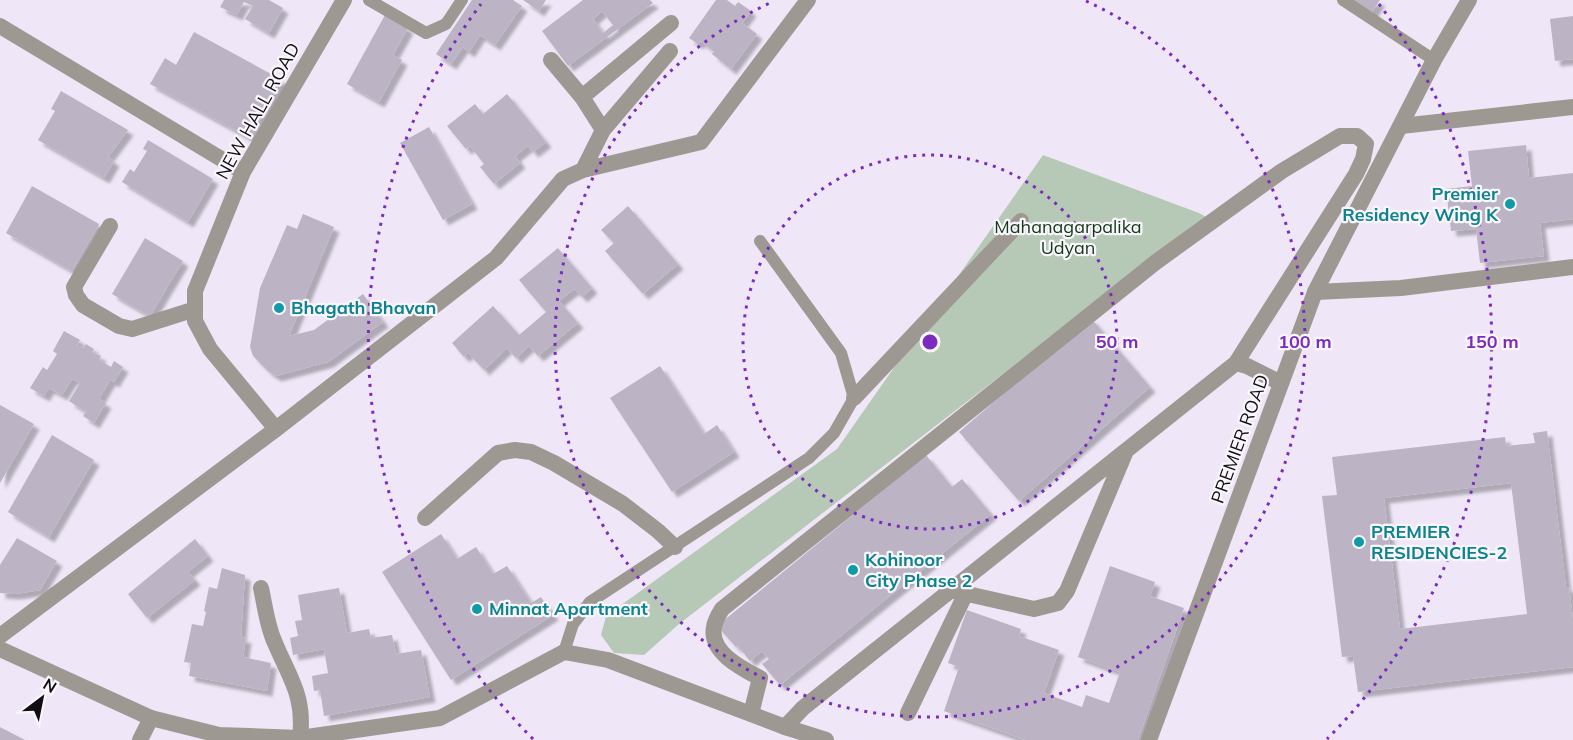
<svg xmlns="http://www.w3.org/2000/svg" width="1573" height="740" viewBox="0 0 1573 740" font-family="Mulish,sans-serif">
<defs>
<filter id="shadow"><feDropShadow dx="5.5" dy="5.5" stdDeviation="1.5" flood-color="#0004"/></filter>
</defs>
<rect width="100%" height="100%" fill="#efe7f7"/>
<!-- green -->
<path fill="#b6c8b6" d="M1043,155L1199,213L1206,217L679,624L644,655L614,653L601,635L606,616L837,449Z"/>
<!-- building -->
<path fill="#bcb4c4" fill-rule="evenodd" filter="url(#shadow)" d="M224,0H269L283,8L269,33L245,19L253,6L244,2L237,15L220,7Z
M472,0H513L522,6L495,45L480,35L469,52L463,47L451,64L436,54Z
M523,0H546L539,11Z
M583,0H650L653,3L568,66L542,31ZM602,11L613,25L603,33L593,19Z
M716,0H727L735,6L738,2L751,11L742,23L757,34L731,69L712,54L714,51L700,41L698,44L689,38Z
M1349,0H1380L1371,14Z
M385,15L408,28L393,55L402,60L379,102L347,84Z
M1573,16V59L1555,61L1550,19Z
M194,32L282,80L250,138L150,84L165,58L176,65Z
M61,91L128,130L108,157L114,161L104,178L38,140L55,111L51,109Z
M507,94L546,142L533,152L528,146L515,156L520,163L494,184L480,167L484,164L470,146L466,149L447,126L475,104L483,114Z
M429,127L472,204L443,220L400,143Z
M148,140L213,179L188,222L122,182L130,169L134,172L147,151L143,149Z
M1526,145L1529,178L1573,173V219L1540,223L1544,256L1480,263L1476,229L1451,231L1446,189L1472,186L1468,151Z
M32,186L99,224L72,271L6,233Z
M628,206L678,264L643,294L605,251L614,243L601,230Z
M303,214L334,227L289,336L314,330L363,294L383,322L328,362L276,376L268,371L253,356L250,347L260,288L287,225L297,229Z
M145,238L183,261L150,316L112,294Z
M558,248L592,288L582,297L574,289L559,301L578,323L538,356L529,346L516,358L507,348L484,370L468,353L464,357L452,343L493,306L519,335L546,312L519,280Z
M1091,318L1150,387L1019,501L959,432Z
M64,331L80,340L77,345L83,348L86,344L94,349L92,352L101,356L99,360L111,367L114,361L123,367L114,382L110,380L99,399L106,403L94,423L83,416L86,412L69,401L80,383L72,379L62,395L49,388L44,396L30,388L43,367L47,370L57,354L53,351Z
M660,366L704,434L717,425L734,452L672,492L610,398Z
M0,405L34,424L0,483Z
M1547,431L1566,587H1569L1573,620V667L1358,692L1353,656L1342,657L1322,496L1337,495L1332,457L1505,437L1506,446L1535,443L1533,433ZM1511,483L1527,614L1400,629L1384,498Z
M52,435L94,460L49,537L8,512Z
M926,455L952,487L962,479L991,514L780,685L762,664L769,659L762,651L750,661L738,646L736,647L717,626Z
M441,534L457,559L476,547L493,574L507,566L531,603L541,597L553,615L451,680L382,572Z
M17,538L57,561L40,590L15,594L0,593V565Z
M195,539L208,556L188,572L195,580L147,618L128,594Z
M1110,566L1155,582L1150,596L1184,608L1138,740H1025L944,711L959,667L948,663L967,610L1021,629L1019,636L1059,650L1044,693L1082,707L1086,695L1109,703L1120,672L1078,657Z
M222,568L245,575L241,637L246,638L243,657L271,663L267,691L189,676L191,663L184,662L192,624L203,626L206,612L204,611L209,587L217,589Z
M339,588L347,633L369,629L371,638L392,635L396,654L421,650L430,697L324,716L320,690L314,691L312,676L328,673L324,649L293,655L290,638L298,636L295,621L302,620L298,595Z
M0,727L25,740H0Z"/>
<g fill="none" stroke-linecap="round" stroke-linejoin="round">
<!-- service -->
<path stroke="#9e9893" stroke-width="12" d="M369,0L426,33L446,24L462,0
M1343,0L1434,60
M564,652L573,624L590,602L809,458L834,433L854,398L841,353L760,241"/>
<!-- minor -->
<path stroke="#9e9893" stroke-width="16" d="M0,26L243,172
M551,60L582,97L603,130L583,170
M582,97L671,23
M1401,126L1573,107
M603,130L670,51
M110,226L74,287L76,295L83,305L119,326L132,329L195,309
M1315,292L1401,288L1573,267
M1236,363L1247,366L1281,383
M854,398L1021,221
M276,429L210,349L195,321V291L243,172L344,0
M425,518L498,453L515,450L531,452L554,463L623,504L658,531L675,547
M261,588C265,606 267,626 275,643C290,679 305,696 300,738
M950,590L1034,609L1058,603L1067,591L1126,451
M0,636L276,429L496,258L563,179L583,170L701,142L808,0
M908,713L966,593
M751,714L760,678C741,668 709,652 714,627C715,620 719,614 722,609L1156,262L1282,171L1340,136H1357L1366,144L1363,159L1356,174L1236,363L803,708L785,727
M140,740L151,718"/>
<!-- tertiary -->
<path stroke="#9e9893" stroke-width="16" d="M0,649L151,718L219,735L300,738L440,718L564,652L608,660L785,727L826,740
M1149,740L1315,292L1434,60L1469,0"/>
</g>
<!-- distance rings -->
<g fill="none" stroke="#7b2cbf" stroke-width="3" stroke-dasharray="3 6">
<circle cx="930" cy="342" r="187"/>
<path d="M1086 1A375 375 0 1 1 774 1"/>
<path d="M533 739A562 562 0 0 1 481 4M1379 4A562 562 0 0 1 1327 739"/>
</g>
<!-- markers -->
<g fill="#0f9aa8" stroke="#faf6fd" stroke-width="2">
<circle cx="1510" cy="204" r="6"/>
<circle cx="279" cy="308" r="6"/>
<circle cx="1359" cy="542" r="6"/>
<circle cx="853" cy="570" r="6"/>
<circle cx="477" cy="609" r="6"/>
</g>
<g text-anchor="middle" stroke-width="4.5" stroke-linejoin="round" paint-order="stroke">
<!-- street labels -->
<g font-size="18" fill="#100e13" stroke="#faf6fd">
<text transform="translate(258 111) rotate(-61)" y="6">NEW HALL ROAD</text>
<text transform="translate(1240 439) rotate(-70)" y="6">PREMIER ROAD</text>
</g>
<!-- culture labels -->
<g font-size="18" font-weight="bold" fill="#0d838f" stroke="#faf6fd" text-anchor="start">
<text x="1498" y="200" text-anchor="end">Premier<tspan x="1498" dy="21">Residency Wing K</tspan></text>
<text x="291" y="314">Bhagath Bhavan</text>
<text x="1371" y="538">PREMIER<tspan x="1371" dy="21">RESIDENCIES-2</tspan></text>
<text x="865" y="566">Kohinoor<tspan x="865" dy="21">City Phase 2</tspan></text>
<text x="489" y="615">Minnat Apartment</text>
</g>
<!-- park labels -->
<g font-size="18" fill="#123815" stroke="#faf6fd">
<text x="1068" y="233">Mahanagarpalika<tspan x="1068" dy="21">Udyan</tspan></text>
</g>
</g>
<circle cx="930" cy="342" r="9" fill="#7b2cbf" stroke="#faf6fd" stroke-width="3"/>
<g font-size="18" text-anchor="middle" font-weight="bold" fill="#7b2cbf" stroke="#faf6fd" stroke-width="4.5" stroke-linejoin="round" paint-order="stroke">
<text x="1117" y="348">50 m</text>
<text x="1305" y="348">100 m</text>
<text x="1492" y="348">150 m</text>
</g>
<!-- north arrow -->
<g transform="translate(42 698) rotate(32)" stroke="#faf6fd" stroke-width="4.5" paint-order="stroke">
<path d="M0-4.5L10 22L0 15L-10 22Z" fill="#100e13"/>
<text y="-9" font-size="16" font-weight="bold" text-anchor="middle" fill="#100e13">N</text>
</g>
</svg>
